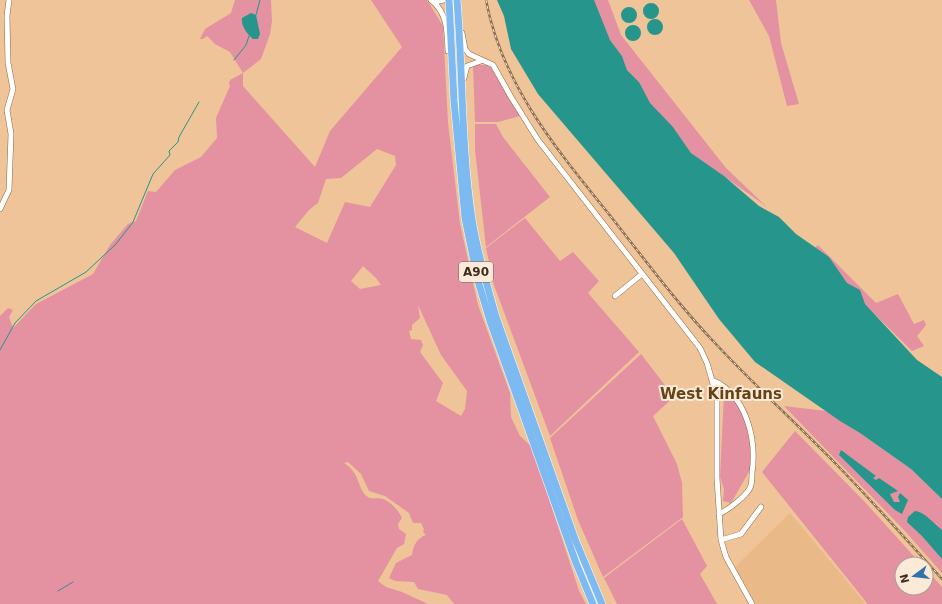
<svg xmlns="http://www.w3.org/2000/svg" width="942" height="604" viewBox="0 0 942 604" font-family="'DejaVu Sans',sans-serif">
<rect width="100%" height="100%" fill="#efc498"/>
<!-- built -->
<path fill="#e9b988" d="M790,513L865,603L863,604H756L735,567Z"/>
<!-- green -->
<path fill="#e491a2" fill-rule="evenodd" d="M235,0H271L272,21L270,34L261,59L243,73V86L315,167L330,131L402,47L371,0H427L443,26L448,123L460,224L478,305L510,393L511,417L520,436L532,447L579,591L586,604H454L447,595L418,589L414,582L395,581L389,578L396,563L412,555C413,546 417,538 426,535L423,532L424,529L421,523H413L409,513L385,496L369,491L361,474L348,462L344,463C361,473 357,490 368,497C372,500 378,497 383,499C391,502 399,511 402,518L398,524L399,529L406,534L404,544L397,548L378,581L386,587L402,592L428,604H0V316L8,308L13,310L9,317L13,328L36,304L93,274L110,245L128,224L136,221L148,191L156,192L175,170L201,157L217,138L216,118L230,86L229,84L230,80L243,73L230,52L215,44L207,36L203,39H200L205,29L231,13ZM377,149L395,156L396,165L370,207L345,202L327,243L295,227L309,210L318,203L326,179L341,178ZM363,266L376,278L381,285L360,289L351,281ZM418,305L441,355L467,391L465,409L461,416L436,401L443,383L420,352L423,345L421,340L411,339L409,331L412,330V325L420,318Z
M592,0H608L621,35L726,168L767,207L691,153L673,127L650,106L639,82L627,70L622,56L610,40Z
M749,0H776L781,43L799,104L787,106L769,36Z
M473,65H490L520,116L498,122H475Z
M475,124H496L503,137L550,197L486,247L475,150Z
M525,218L560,261L573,252L599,281L588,293L639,352L550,436L494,285L486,248Z
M818,245L876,303L898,294L914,324L924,320L926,325L917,336L924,346L912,351L811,251Z
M641,354L674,397L653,416L677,464L682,483L683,517L603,577L578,520L550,438Z
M722,386L739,406L745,419L750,445V470L731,503L723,501L724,489L720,477L724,394L720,387Z
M784,406L826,411L860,433L911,469L942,499V573L904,530Z
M795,431L864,501L921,564H902V588H926V569L942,587V604H866L867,603L762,472Z
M682,519L707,566L700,574L717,604H617L604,578Z"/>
<!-- water -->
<path fill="#26958c" d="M497,0H594L610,40L622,56L627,70L639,82L650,103L673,127L691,153L724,176L759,206L779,217L796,234L829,257L847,283L860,290L865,304L917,360L942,377V499L911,469L860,433L840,421L755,362L719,319L674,253L538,94L511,49L504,16Z
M643 11a8 8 0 1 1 16 0a8 8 0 1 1-16 0Z
M621 15a8 8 0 1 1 16 0a8 8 0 1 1-16 0Z
M251,13L256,15L260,34L258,39H253C247,34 241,26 242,18Z
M647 27a8 8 0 1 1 16 0a8 8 0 1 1-16 0Z
M625 33a8 8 0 1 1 16 0a8 8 0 1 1-16 0Z
M841,450L876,476L873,478L876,480L879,478L898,491L890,494L894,502H900L898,497L900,493L908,500L902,514L895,510L839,455Z
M915,511C925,512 934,524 942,530V559L922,536L907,522L908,517Z"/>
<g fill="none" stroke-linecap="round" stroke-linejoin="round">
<!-- stream -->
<path stroke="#26958c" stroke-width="1" d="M256,15L260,0
M234,60L246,45L249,36
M0,350L15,323L36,301L86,272L116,244L133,222L153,174L170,155L169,151L178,142L179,137L199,102
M58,591L73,582"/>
<defs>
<path id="minor" d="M431,0C448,13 447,32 448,51
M434,2L444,0
M462,33L465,49L469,54L493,65L511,97L538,140L700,348L707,363L717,398V478L721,540L726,557L752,604
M464,78L467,66L481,61
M0,209L9,190L11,134L7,110L13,89L8,63L7,16L9,0
M615,296L642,274
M712,380C746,394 757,439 752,473C752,477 752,484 750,488C745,497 728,510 719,514
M721,540L741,534L761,507"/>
<path id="highway" d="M449,0L454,101L465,218L478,281L490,321L576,563L593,604
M457,0C463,73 461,147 472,219C477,252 487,285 496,317L575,539L602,604"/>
</defs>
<!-- minor casing -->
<use href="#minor" stroke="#8d673e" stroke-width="6"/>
<!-- highway casing -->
<use href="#highway" stroke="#fff" stroke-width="8"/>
<!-- minor -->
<use href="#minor" stroke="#fff" stroke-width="5"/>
<!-- highway -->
<use href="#highway" stroke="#7dbaf2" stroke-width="7"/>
<defs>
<path id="rail" d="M486,0C502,86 559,152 612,218C645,260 677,303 714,342C753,384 796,423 836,464C872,501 907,540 942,579"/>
</defs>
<!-- rail casing -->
<use href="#rail" stroke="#8d7053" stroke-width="2.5"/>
<!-- rail -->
<use href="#rail" stroke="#fcead9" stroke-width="1" stroke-dasharray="3" stroke-linecap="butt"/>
</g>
<g text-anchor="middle" stroke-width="4" stroke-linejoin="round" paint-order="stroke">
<!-- shield labels -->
<rect fill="#fcead9" stroke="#765" stroke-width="1" x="459" y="262" width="34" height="20" rx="3"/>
<g font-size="12" font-weight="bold" fill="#3e2d1c">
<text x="476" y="276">A90</text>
</g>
<!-- quarter labels -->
<g font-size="15" font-weight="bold" fill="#664217" stroke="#fcead9">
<text x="721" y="399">West Kinfauns</text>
</g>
</g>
<!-- north arrow -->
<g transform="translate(914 576) rotate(255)"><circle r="19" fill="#fcead9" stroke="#b09e8d"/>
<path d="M0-3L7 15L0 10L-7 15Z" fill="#3172a8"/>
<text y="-6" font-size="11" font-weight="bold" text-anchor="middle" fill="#3e2d1c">N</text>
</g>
</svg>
